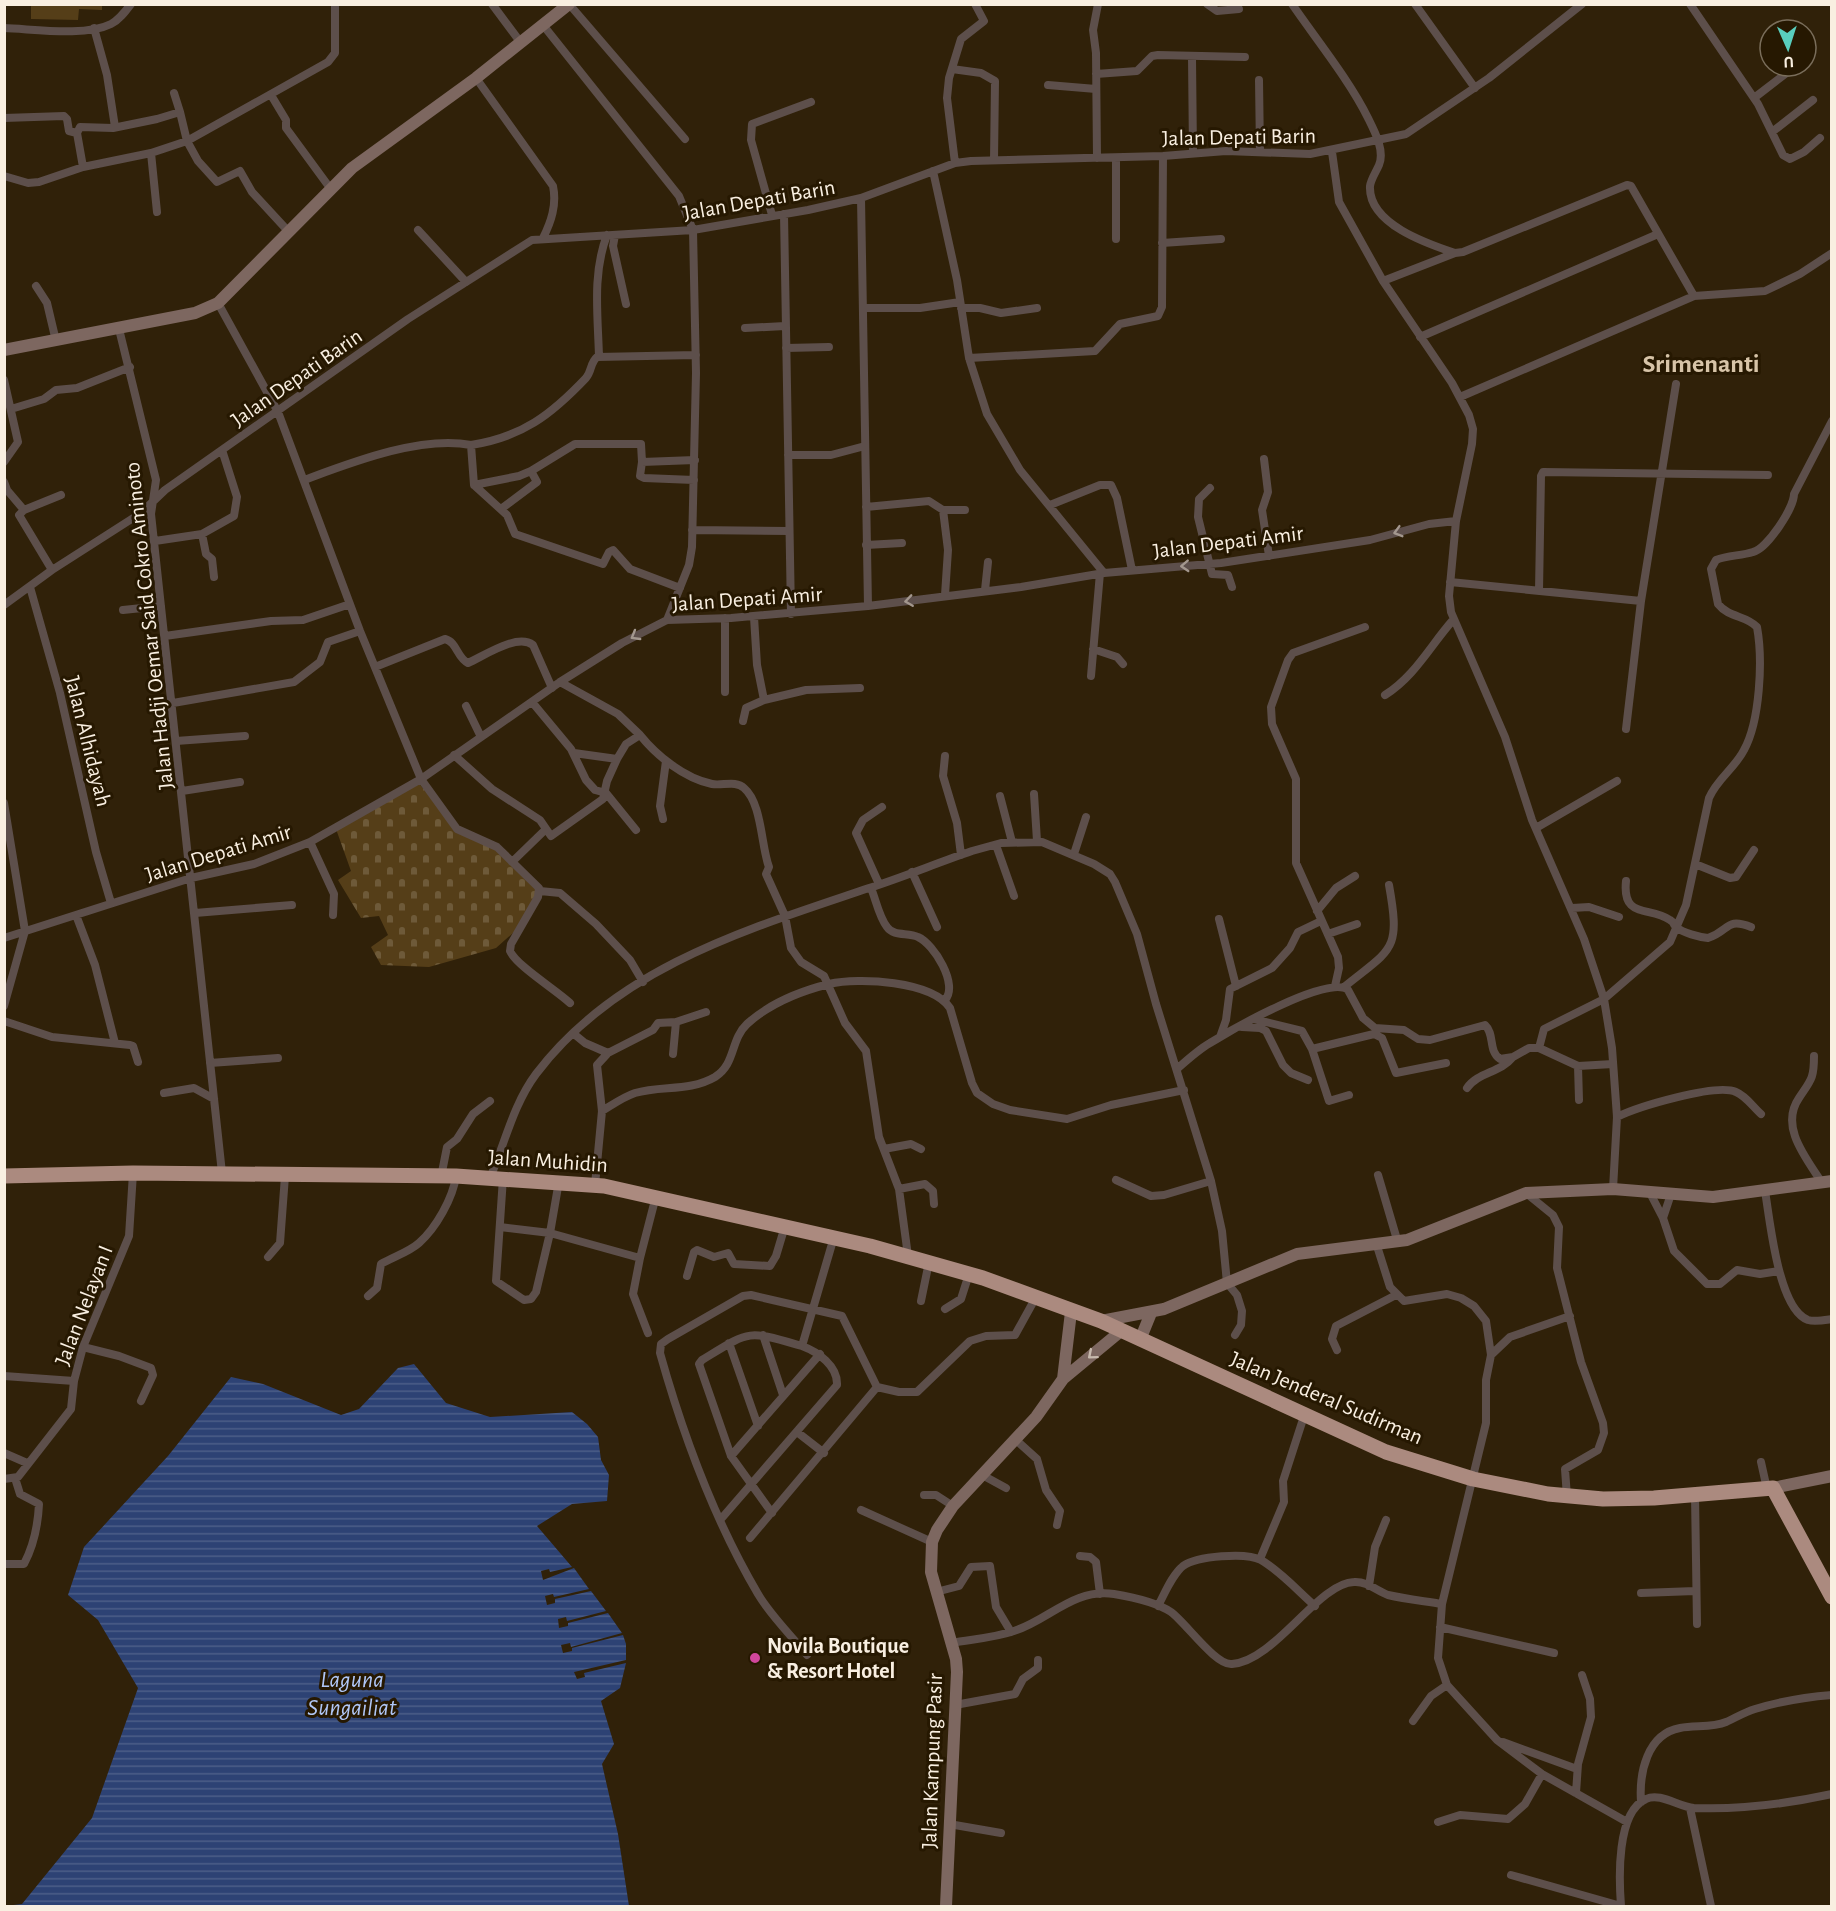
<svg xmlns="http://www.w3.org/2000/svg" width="1836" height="1911" viewBox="0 0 1836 1911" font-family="'Alegreya Sans',sans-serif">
<defs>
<pattern id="cemetery-stones" width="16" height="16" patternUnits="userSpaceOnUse" patternTransform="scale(1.5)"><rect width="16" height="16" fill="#553e18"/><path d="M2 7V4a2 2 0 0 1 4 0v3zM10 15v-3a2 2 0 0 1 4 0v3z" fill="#6e5a39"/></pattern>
<pattern id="water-rules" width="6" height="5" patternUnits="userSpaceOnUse" patternTransform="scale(1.5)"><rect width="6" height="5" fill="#2d4274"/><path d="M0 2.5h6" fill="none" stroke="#4c5e88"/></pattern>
</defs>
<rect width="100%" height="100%" fill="#302109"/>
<!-- cemetery -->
<path fill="url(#cemetery-stones)" d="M417,781L455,827L497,848L539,888L522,925L496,948L429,967L381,965L371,947L388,935L379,916L361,918L338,880L351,871L336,829Z"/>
<!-- garden -->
<path fill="#553e18" d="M31,5H102V10L79,9L78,20L31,19Z"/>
<!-- water -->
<path fill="url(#water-rules)" d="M414,1364L446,1403L490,1417L572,1412L587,1424L598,1437L601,1460L609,1475L607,1501L572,1504L537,1526L572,1567L550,1572L549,1569L541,1571L543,1580L574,1568L589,1589L554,1597L553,1594L545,1596L547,1605L555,1603V1599L591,1591L606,1611L567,1621L566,1617L558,1619L559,1628L568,1626V1623L608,1613L622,1633L571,1647L570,1643L561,1645L563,1653L572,1651V1648L623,1635L626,1644V1660L574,1672L577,1679L585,1677L584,1673L626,1663L620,1688L601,1701L614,1744L602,1764L618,1834L629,1906H5L22,1904L92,1818L138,1688L98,1620L68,1595L84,1547L168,1456L231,1377L263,1384L341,1415L359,1409L398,1368Z"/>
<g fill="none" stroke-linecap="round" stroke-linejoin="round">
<!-- street -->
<path stroke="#5d4f4b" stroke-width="8" d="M492,4L521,43
M569,4L685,139
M1207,4L1217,11L1239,9
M1292,4C1316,39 1350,81 1368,118C1375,132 1385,151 1379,165C1376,172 1371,179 1370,186C1368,224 1428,244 1455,253
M1415,4L1475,88
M1690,4L1758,104L1783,155L1790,159L1804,152L1820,138
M543,25L679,196L693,230L696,373L692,547L689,565L667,620
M4,28C34,29 85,37 111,24C119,20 125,12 131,4
M94,28L107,75L115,127
M1192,58L1193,153
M952,69L981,73L995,81L994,160
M1096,74L1137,71L1152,56L1158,55L1245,57
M476,78L553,186C557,205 551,222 543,238
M1259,80L1260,152
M1048,85L1096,89
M174,93L180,112
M271,95L286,120V128L330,188
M1754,98L1789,71
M4,118L64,116L67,119L69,131L77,133
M1772,132L1813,100
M1332,152L1339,202L1383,281L1452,383L1469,415L1473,429L1472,444L1456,521L1449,596L1451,612L1505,737L1532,820L1584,939L1604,999L1612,1048L1617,1117L1613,1189
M151,153L157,212
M1097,158L1096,53L1093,30L1098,4
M955,163L947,98L949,78L961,39L984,21L975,4
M83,167L77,133L80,127L113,128L157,119L180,112L187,141L198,161L217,182L240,171L252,192L288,231
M933,171L957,280L969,358L987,414L1020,470L1104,573
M4,176L28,183L39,182L83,167L151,153L187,141L328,62L335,53V4
M861,198L868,606
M784,214L791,614
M772,215L751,140L752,124L811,102
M418,230L466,282
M615,235L613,246L626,304
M1116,239V158
M1162,243L1221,239
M1383,281L1455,253L1463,252L1627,185L1631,186L1694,296
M36,286L47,303L56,341
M218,303L278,412L360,631L421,779L457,829L497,847L539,888L538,897L511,944L510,951C516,965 556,990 570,1003
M863,308H920L960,302
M961,308H980L1001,313L1037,308
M745,328L785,326
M119,329L156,480L151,514L222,1173
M1420,337L1658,234
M786,348L829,347
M599,357C598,316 592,274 607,235
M969,358L1095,351L1120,324L1158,316L1162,307L1163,156
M4,380L18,442L4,462
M1460,397L1694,296L1765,291L1800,274L1832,253
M11,409L44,399L56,390L77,388L130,367
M788,455H831L865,446
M1264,459L1268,492L1262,510L1269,556
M642,462L640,476L644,478L694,480
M304,480C350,463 421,435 471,445
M4,482L7,490L24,510
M474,485L519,476L531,471
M1210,488L1199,499L1198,517L1212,574L1228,575L1232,587
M1050,505L1100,485H1111L1117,498L1132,570
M866,507L929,501L943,510H965
M501,509L537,482L531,471L575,444H641L642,462L695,460
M943,510L948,550L945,595
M692,530L789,531
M202,534L206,554L212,559L214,577
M155,541L202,534L234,516L237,497L222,450
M866,545L902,543
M52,570L19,515L24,510L61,495
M1450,582L1641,601
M30,587L60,693L96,852L111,903
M680,588L630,569L613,550L609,552L603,564L515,534L507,515L474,485L471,445C522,437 551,415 586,378C592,371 590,363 597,357L696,355
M985,590L988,562
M1539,591L1541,476L1543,472L1768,475
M4,605L52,570L141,513L165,490L408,319L532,240L693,230L808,210L861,198L955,163L971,161L1163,156L1226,151L1310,154L1406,134L1489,78L1582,4
M123,610L161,606
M165,636L271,621L303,620L350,604
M1093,649L1117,657L1123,664
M375,667L445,639C457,642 457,658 468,663C484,656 517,633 533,645L552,688
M1091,676L1100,573
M560,682L618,714L640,735
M725,692V618
M1385,695C1415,676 1430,646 1453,620
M764,700L806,690L860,688
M532,702L571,749L586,780L595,790L606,793L636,830
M173,703L294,682L320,662L328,642L360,631
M466,706L481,737
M743,721L746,708L764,700L757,665L754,617
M1626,729L1641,601L1676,384
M176,741L245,736
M574,753L617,759L626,744L640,735C657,756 684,778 712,784C722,786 736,780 744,788C762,803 761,846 769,867L766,874L785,916L791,948L801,962L824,976L845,1023L866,1051L879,1137L899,1189L908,1256
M454,755L492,789L540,820L551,836L603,799L607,781L617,759
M945,756L943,776L957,823L961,855
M182,791L240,782
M1034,794L1037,841
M1000,796L1012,842
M4,803L25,931L4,1006
M663,819L660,806L666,761
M1536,828L1617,781
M310,842L334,894L333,915
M996,845L1014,896
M1074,854L1086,817
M512,862L545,830
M1695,864L1730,878L1736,877L1754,850
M912,872L937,927
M1626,881C1622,919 1649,906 1670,920C1675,923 1672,923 1676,927C1683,933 1699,937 1708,938C1730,931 1725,917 1751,927
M879,884L856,833L863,820L882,807
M871,888C876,900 879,917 887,927C894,937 908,932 918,937C934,944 959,985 945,1000
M540,891L560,893L596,924L630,960L643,982
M1572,908L1589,907L1619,917
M1317,911L1336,888L1355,876
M195,913L292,905
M76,915L95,965L115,1043
M1219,919L1236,986
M1328,934L1357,924
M4,938L191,878L254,864L310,842L421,779L560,682L622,643L667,620L731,618L868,606L1021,587L1104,573L1221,563L1370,540L1429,524L1456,521
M1335,986L1339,968L1338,957L1296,863V779L1272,724L1271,707L1288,660L1293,653L1365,627
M1344,987C1392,948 1401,952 1389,885
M1254,1019L1302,1031L1312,1049L1329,1101L1349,1095
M4,1021L52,1037L130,1045L133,1046L138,1062
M1242,1027L1260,1028L1266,1031L1283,1065L1291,1073L1308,1080
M574,1034L585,1043L608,1053
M1220,1037L1226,1020L1230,989L1272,968L1290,948L1298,932L1321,921
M1539,1048L1544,1029L1604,999L1670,942L1686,905L1709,798C1717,779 1735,768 1744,750C1760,721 1763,660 1757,627C1746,615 1729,618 1718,604L1711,569L1716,560C1728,555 1741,556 1753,552C1767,549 1794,508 1794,494L1832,421
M1312,1049L1374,1034L1382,1038L1396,1073L1446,1063
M673,1054L676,1022
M1814,1056C1814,1079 1811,1080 1799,1098C1779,1127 1807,1159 1822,1183
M210,1063L278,1058
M1578,1066L1579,1100
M1177,1069C1187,1060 1198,1050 1210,1043C1231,1030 1329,974 1348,990L1363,1018L1375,1028L1404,1030L1418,1039L1430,1040L1485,1025C1495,1034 1488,1051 1500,1059L1513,1057L1529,1048H1539L1578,1066L1613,1064
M1467,1088C1478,1072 1500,1073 1513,1057
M164,1093L194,1088L214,1099
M602,1111C612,1105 623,1097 635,1093C662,1085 689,1092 715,1077C736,1064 730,1040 747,1024C769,1004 801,991 829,984C859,977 932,981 950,1008L972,1083L977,1093L993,1104L1010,1110L1067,1119L1111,1105L1184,1090
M1617,1117C1637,1107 1716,1083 1736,1092C1746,1096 1753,1107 1761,1114
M884,1149L911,1144L921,1149
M1378,1175L1398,1243
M441,1177L447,1147L457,1139L473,1114L490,1101
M490,1178C505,1143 513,1105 536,1074C617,967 748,929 869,888C903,877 937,863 972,851L1001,843L1042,842L1094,864L1110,874L1115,882L1137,934L1156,1004L1211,1181L1222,1231L1227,1283L1237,1295L1242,1311L1241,1325L1235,1335
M503,1178L496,1281L524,1300L531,1299L536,1292L550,1233L640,1258L656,1196
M1116,1180L1151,1196L1164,1195L1211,1181
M595,1185L602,1111L597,1065L608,1053L653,1030L658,1023L676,1022L706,1012
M899,1189L925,1184L933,1191L934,1204
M1765,1191C1770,1220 1778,1309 1808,1320C1815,1322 1825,1320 1832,1319
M1526,1193L1553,1215L1559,1227L1557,1268L1581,1362L1603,1423L1604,1433L1598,1450L1565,1469L1567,1497
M1650,1193L1663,1218
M1671,1194L1663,1218L1674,1251L1707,1284H1720L1737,1270L1760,1274L1779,1271
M500,1227L550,1233L559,1181
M1377,1246L1390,1287L1404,1301L1447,1294L1461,1298L1474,1306L1486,1321L1491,1355
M268,1257L280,1243L285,1176
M640,1258L633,1294L648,1333
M687,1276L694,1252L697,1250L714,1257L728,1253L734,1264L770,1266L776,1256L785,1226
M368,1296L377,1288L381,1264C393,1257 409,1252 419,1243C436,1228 453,1198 456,1176
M921,1301L929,1262
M945,1309L961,1299L969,1274
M1570,1316L1510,1337L1491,1355L1486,1380V1423L1442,1604L1438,1658L1447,1685L1497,1740L1542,1774L1627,1822
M763,1335L783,1395
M729,1343L758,1426
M83,1347L119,1356L151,1368L153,1375L141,1401
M1337,1350L1332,1339L1336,1326L1396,1295
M4,1376L74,1381L83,1347L129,1236L133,1173
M877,1387L899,1392H917L970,1341L986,1336L1015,1335L1036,1297
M797,1432L824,1453
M1016,1440L1037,1459L1046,1490L1060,1511L1057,1525
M4,1453L27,1463
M731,1456L820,1354
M1761,1462L1767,1489
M984,1476L1006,1488
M4,1479L18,1477L71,1409L74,1381
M924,1495H936L953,1506
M1695,1495L1697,1624
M861,1510L932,1542
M772,1513L731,1456L699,1364L702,1360C751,1330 746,1330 802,1346
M721,1519L837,1385C838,1366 818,1352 802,1346L834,1237
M750,1538L877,1387L842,1316L751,1295L743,1296L668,1339L661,1344L660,1353C683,1435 715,1521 758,1594C771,1616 791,1635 807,1655
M1080,1556L1090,1557L1096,1562L1100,1594
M1260,1559L1284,1502L1283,1481L1305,1413
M4,1564H24C34,1545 38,1525 39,1504L20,1494L15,1478
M1369,1586L1375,1547L1386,1520
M936,1592L959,1586L971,1567L990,1566L996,1607L1011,1632
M1641,1593L1695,1591
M1158,1606C1165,1593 1172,1575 1183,1566C1197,1556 1246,1552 1261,1560C1280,1571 1298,1591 1315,1606
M1440,1627L1554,1653
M951,1643C972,1639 994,1638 1014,1631C1049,1620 1073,1588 1114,1594C1132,1597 1156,1602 1171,1612C1186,1623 1216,1666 1232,1664C1275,1661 1318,1583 1354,1582C1367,1581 1377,1591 1388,1595C1405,1599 1424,1601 1442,1604
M955,1705L1015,1694L1023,1679L1038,1668V1660
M1413,1721L1431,1696L1447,1685
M1503,1742L1577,1769
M1576,1793L1578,1764L1591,1717L1590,1699L1582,1675
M1641,1802C1639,1773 1647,1734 1680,1728C1695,1725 1712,1728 1726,1722C1735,1718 1745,1712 1755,1709C1778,1702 1807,1697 1832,1695
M1690,1808L1711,1906
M1438,1822L1460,1815L1508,1819L1525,1804L1542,1774
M949,1824L1001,1833
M1511,1875L1621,1906
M1621,1906C1619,1880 1616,1812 1646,1799C1660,1792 1679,1807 1694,1808C1741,1810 1786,1804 1832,1794"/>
<!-- secondary -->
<path stroke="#7d6760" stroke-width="12" d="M4,350L195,313L218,303L352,168L476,78L569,4
M1101,1321L1164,1309L1297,1254L1407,1240L1526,1193L1613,1189L1713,1197L1832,1181
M1140,1340L1151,1313
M1063,1379L1071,1312
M1773,1488L1832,1476
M946,1906L957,1672L956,1659L931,1572L932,1542L937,1530L953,1506L1036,1417L1063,1379L1121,1331"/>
<!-- highway -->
<path stroke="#ab8a7f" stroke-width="15" d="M4,1176L133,1173L456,1176L604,1186L870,1246L983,1278L1101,1321L1386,1452L1473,1479L1548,1494L1603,1499L1654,1498L1773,1488L1832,1597"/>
</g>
<!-- one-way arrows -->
<defs><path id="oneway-chevron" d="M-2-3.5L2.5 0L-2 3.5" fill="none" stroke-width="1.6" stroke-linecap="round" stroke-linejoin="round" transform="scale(1.5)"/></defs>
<g stroke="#a3978e">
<use href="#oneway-chevron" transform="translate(1398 532) rotate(164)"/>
<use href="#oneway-chevron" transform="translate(1185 566) rotate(177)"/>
<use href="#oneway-chevron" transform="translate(909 601) rotate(172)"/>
<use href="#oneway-chevron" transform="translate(635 636) rotate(150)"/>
</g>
<use stroke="#c7b9ad" href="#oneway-chevron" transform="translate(1092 1355) rotate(140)"/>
<!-- markers -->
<circle fill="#d1479c" stroke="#261801" stroke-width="2" cx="755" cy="1658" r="6"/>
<g text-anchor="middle" stroke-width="6" stroke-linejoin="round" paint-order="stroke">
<!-- street labels -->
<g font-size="22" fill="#f9efe1" stroke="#261801">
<text transform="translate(1239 136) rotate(-1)" y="8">Jalan Depati Barin</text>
<text transform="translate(759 199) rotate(-10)" y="8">Jalan Depati Barin</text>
<text transform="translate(296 377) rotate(-35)" y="8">Jalan Depati Barin</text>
<text transform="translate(1228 541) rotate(-7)" y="8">Jalan Depati Amir</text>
<text transform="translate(747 598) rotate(-4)" y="8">Jalan Depati Amir</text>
<text transform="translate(148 626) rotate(-96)" y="8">Jalan Hadji Oemar Said Cokro Aminoto</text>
<text transform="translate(89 741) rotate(76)" y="8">Jalan Alhidayah</text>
<text transform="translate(218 852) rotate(-17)" y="8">Jalan Depati Amir</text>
<text transform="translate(548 1160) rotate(4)" y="8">Jalan Muhidin</text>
<text transform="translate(83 1305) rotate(-69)" y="8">Jalan Nelayan I</text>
<text transform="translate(1327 1397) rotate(23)" y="8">Jalan Jenderal Sudirman</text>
<text transform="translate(931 1761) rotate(-88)" y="8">Jalan Kampung Pasir</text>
</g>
<!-- poi labels -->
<g font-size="22" font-weight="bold" fill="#f9efe1" stroke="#261801" text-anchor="start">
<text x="767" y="1653">Novila Boutique<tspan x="767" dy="25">&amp; Resort Hotel</tspan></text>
</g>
<!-- water labels -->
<g font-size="24" font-style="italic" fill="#b0c7f7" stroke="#261801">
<text x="352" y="1687">Laguna<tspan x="352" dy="28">Sungailiat</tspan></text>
</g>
<!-- quarter labels -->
<g font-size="26" font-weight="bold" fill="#d7c4a8" stroke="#261801">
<text x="1701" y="372">Srimenanti</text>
</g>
</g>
<!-- border -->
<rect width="1836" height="1911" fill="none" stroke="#f9efe1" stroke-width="12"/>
<!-- north arrow -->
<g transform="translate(1788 48) rotate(177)"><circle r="28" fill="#261801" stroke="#7a6e5b" stroke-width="1.5"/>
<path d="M0-4.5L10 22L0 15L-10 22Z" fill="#59cebe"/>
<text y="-9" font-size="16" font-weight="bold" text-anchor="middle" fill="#f9efe1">U</text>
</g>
</svg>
